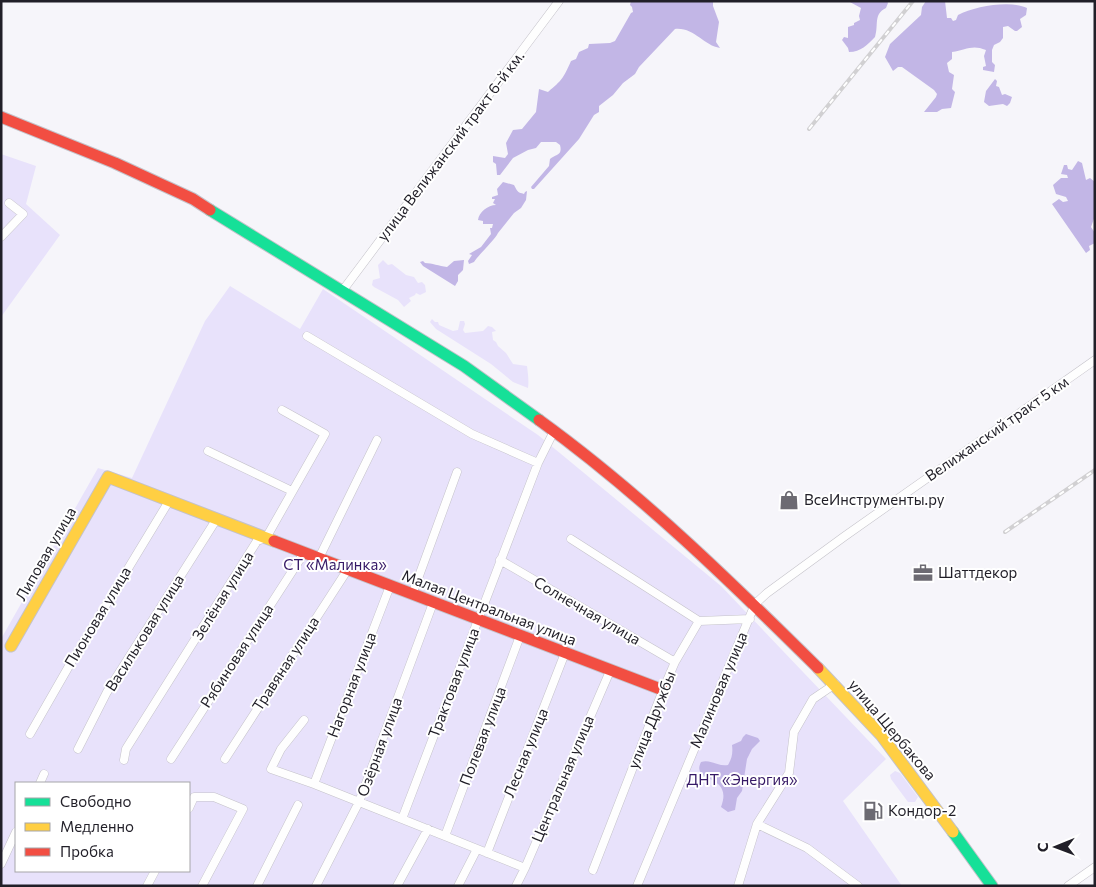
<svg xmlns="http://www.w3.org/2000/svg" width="1096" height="887" viewBox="0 0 1096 887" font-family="Commissioner,sans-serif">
<rect width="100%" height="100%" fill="#f6f5fa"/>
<!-- green -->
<path fill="#e8e2fb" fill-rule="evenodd" d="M1,154L36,166L26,204L60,235L1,317Z
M383,260L388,265L392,264L406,275L414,277L418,283L422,282L425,285L426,292L420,295L416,293L415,295L409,298L411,301L404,307L398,300L374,287L372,285L373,280L380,278L378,265Z
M230,286L300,329L323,289L538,435L721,586L886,759L843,801L902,886H1V639L98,468L132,478L205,321ZM16,783H189V871H16Z
M432,319L435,322H438L439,325L453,331L458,330L460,321H464L465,324L463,330L465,333L483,331L488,326L492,327L496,331L492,332L493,340L496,342L498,346L506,353L513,364L527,366C528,374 529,381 528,388L513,382L491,364L436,329L430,322Z
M895,771L900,773L918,797L915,802H908L891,779L890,775Z"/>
<!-- water -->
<path fill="#c2b6e6" d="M631,1H713V6L719,22L716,42L720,48C704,46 694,27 675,29L639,67L635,74L623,83L613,95L599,106V112L594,115L579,139L534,189H532L531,187L549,166L550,159C555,154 563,156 560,145L556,142H541L536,148L528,150L513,158L500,175H497L496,164L493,162V156L505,158L508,154L506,143L513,130L522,129L536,112L539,89L548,92C562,80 563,79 571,61L576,59L579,52L588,48L589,44L610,43L615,41L631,13L633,12L632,7L630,5Z
M848,1H887L888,3L886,8C873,14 879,25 875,37C867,45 861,52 849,52L848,48L842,40L844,37L848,38V27L854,25V23L860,20L859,16L861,8Z
M926,1H945L947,18H951L953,21L956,20L958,15C975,6 1011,0 1027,8L1026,15L1020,19L1022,27L1017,31H1015L1008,26L1003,27V38L1000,42L994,45L992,50V62L995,65L994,72L983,70V67L986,66L984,56L986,50C972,44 966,50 952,52V59L947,63L949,72L954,75L952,89L955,92L951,108L942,109L937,112H924L936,97L937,94L934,90L902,67H898L893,71L885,57L890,44L921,15L922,7Z
M995,79L997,81L996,86L999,87L1002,95L1005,94L1012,97L1010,103L1007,106L1003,104L989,106L984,102L986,91Z
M1078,161L1082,163L1086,180L1090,178L1095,182V216L1091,227L1095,233V243L1089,246L1090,250L1086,253L1052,204L1059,199L1063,202L1068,201L1066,197L1056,194L1053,185L1061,178H1068L1067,175L1061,174L1064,165H1067L1068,169L1072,170Z
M503,182L514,185C518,193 518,192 524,194L525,192L527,191L526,200L521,208L514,213L498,233C495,240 479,254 474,262L469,264L468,261L472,255L469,254L481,247L491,234L490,228H492L493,224H483V221L478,220C479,212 488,205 496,205L493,203L495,199H492V197L498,195L497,189Z
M464,260L463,270L458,275V281L455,286L423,266L420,262L423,261L425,263C432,263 439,266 447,267L454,261Z
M746,734L758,738L760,741L752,749L747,759L742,791L737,798L735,810L728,812L721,807C734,773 690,784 701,762C711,759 718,767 728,765C732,758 733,753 732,745L741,741L743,737Z"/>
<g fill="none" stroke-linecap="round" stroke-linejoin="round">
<defs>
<path id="street" d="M1,237L23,214L9,203
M343,290L559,1
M307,336L472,434L538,463
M208,451L292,491
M571,539L699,621
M319,558L377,440
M500,560L675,662
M412,595L457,472
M304,720L281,749L271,769L314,784L525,868
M30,734L69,666L169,501
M78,749L107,692L216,520
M171,759L304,553
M225,759L348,569
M124,760L126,749L257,541L266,538L325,434L282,410
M40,783L44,774
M314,784L390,586
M189,808L194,797H214L243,809L202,886
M402,819L538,463L554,431
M757,824L807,848L858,886
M445,836L520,636
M487,853L565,653
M1,864L16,832
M593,870L663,690L675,662L699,621L750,619
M147,886L155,871
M257,886L298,805
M316,886L359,802L433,603
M397,886L428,829
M458,886L477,849
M516,886L525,868L610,671
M637,886L755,604L767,593L845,536L1095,360
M738,886L757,824L789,773L794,732L813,699L835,684
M1068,886L1095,867"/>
<path id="fast" d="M210,210L464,366L539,420
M953,832L992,886"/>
<path id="slow" d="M11,646L108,477L274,541
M818,668L881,735L953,832"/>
<path id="jam" d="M1,117L115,163L193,199L210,210
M539,420C640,493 730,581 818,668
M274,541L663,690"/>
</defs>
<!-- street casing -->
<use href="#street" stroke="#c4c2c9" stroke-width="9"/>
<!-- fast casing -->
<use href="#fast" stroke="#c4c2c9" stroke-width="13"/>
<!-- slow casing -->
<use href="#slow" stroke="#c4c2c9" stroke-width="13"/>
<!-- jam casing -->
<use href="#jam" stroke="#c4c2c9" stroke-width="13"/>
<!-- street -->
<use href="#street" stroke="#fefefe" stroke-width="8"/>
<!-- fast -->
<use href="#fast" stroke="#16e098" stroke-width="11"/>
<!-- slow -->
<use href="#slow" stroke="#ffcf43" stroke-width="11"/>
<!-- jam -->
<use href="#jam" stroke="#f24e42" stroke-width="11"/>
<defs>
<path id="rail" d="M809,129L913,1
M1005,532L1095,470"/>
</defs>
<!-- rail casing -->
<use href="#rail" stroke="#d1d0d2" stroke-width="4"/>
<!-- rail -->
<use href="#rail" stroke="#fff" stroke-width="2" stroke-dasharray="5.5" stroke-linecap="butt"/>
</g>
<!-- icons -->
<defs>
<symbol id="shop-bare" viewBox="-9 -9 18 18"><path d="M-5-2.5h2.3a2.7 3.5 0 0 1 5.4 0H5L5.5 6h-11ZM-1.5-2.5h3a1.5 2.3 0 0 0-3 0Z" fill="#6c6a72" stroke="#fff" stroke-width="2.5" paint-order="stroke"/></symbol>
<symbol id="office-bare" viewBox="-9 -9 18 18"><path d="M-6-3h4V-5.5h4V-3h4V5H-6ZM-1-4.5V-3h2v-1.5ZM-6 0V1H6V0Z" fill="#6c6a72" stroke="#fff" stroke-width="2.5" paint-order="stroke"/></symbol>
<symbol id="fuel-bare" viewBox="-9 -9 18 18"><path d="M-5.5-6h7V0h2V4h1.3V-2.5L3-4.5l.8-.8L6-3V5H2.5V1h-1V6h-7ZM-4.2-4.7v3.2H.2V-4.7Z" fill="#6c6a72" stroke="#fff" stroke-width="2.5" paint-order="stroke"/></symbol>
</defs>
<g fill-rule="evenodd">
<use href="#shop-bare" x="775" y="486" width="28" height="28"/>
<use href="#office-bare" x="909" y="559" width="28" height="28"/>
<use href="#fuel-bare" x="859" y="797" width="28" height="28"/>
</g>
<g text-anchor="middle" stroke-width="4" stroke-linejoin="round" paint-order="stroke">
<!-- street labels -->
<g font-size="15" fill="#211f28" stroke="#fff">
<text transform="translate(451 146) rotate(-53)" y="5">улица Велижанский тракт 6-й км.</text>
<text transform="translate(997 429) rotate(-35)" y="5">Велижанский тракт 5 км</text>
<text transform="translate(46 554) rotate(-60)" y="5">Липовая улица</text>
<text transform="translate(223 596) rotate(-58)" y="5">Зелёная улица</text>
<text transform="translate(489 608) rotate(21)" y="5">Малая Центральная улица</text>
<text transform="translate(587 611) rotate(30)" y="5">Солнечная улица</text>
<text transform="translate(98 617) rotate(-59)" y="5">Пионовая улица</text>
<text transform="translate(145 633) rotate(-58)" y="5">Васильковая улица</text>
<text transform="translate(237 656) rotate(-57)" y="5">Рябиновая улица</text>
<text transform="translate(286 664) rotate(-57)" y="5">Травяная улица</text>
<text transform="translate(454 683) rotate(-69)" y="5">Трактовая улица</text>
<text transform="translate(352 685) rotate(-69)" y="5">Нагорная улица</text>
<text transform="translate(719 690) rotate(-67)" y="5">Малиновая улица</text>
<text transform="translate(652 720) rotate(-68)" y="5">улица Дружбы</text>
<text transform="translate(892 730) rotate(50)" y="5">улица Щербакова</text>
<text transform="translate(483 736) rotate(-69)" y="5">Полевая улица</text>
<text transform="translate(380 747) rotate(-70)" y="5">Озёрная улица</text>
<text transform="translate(526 753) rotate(-68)" y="5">Лесная улица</text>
<text transform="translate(563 779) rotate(-67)" y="5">Центральная улица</text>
</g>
<!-- poi labels -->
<g font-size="15" fill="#211f28" stroke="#fff" text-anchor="start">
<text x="804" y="505">ВсеИнструменты.ру</text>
<text x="938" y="578">Шаттдекор</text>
<text x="888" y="816">Кондор-2</text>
</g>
<!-- park labels -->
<g font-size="15" fill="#361966" stroke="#fff">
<text x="335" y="570">CТ «Малинка»</text>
<text x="742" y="785">ДНТ «Энергия»</text>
</g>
</g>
<!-- border -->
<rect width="1096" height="887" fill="none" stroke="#211f28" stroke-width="5"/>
<!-- legend -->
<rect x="15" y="782" width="175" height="90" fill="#ffffff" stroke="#a6a5a9"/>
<rect x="25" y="798" width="25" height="8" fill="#16e098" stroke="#a6a5a9"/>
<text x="60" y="807" font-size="15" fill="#211f28">Свободно</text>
<rect x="25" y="823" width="25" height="8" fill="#ffcf43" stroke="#a6a5a9"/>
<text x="60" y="832" font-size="15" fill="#211f28">Медленно</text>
<rect x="25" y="848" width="25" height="8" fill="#f24e42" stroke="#a6a5a9"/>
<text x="60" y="857" font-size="15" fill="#211f28">Пробка</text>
<!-- north arrow -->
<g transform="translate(1056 847) rotate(269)" stroke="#ffffff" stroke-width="4" paint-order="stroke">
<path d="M0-4L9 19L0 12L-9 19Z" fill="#211f28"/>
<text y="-8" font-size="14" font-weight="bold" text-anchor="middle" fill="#211f28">С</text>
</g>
</svg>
